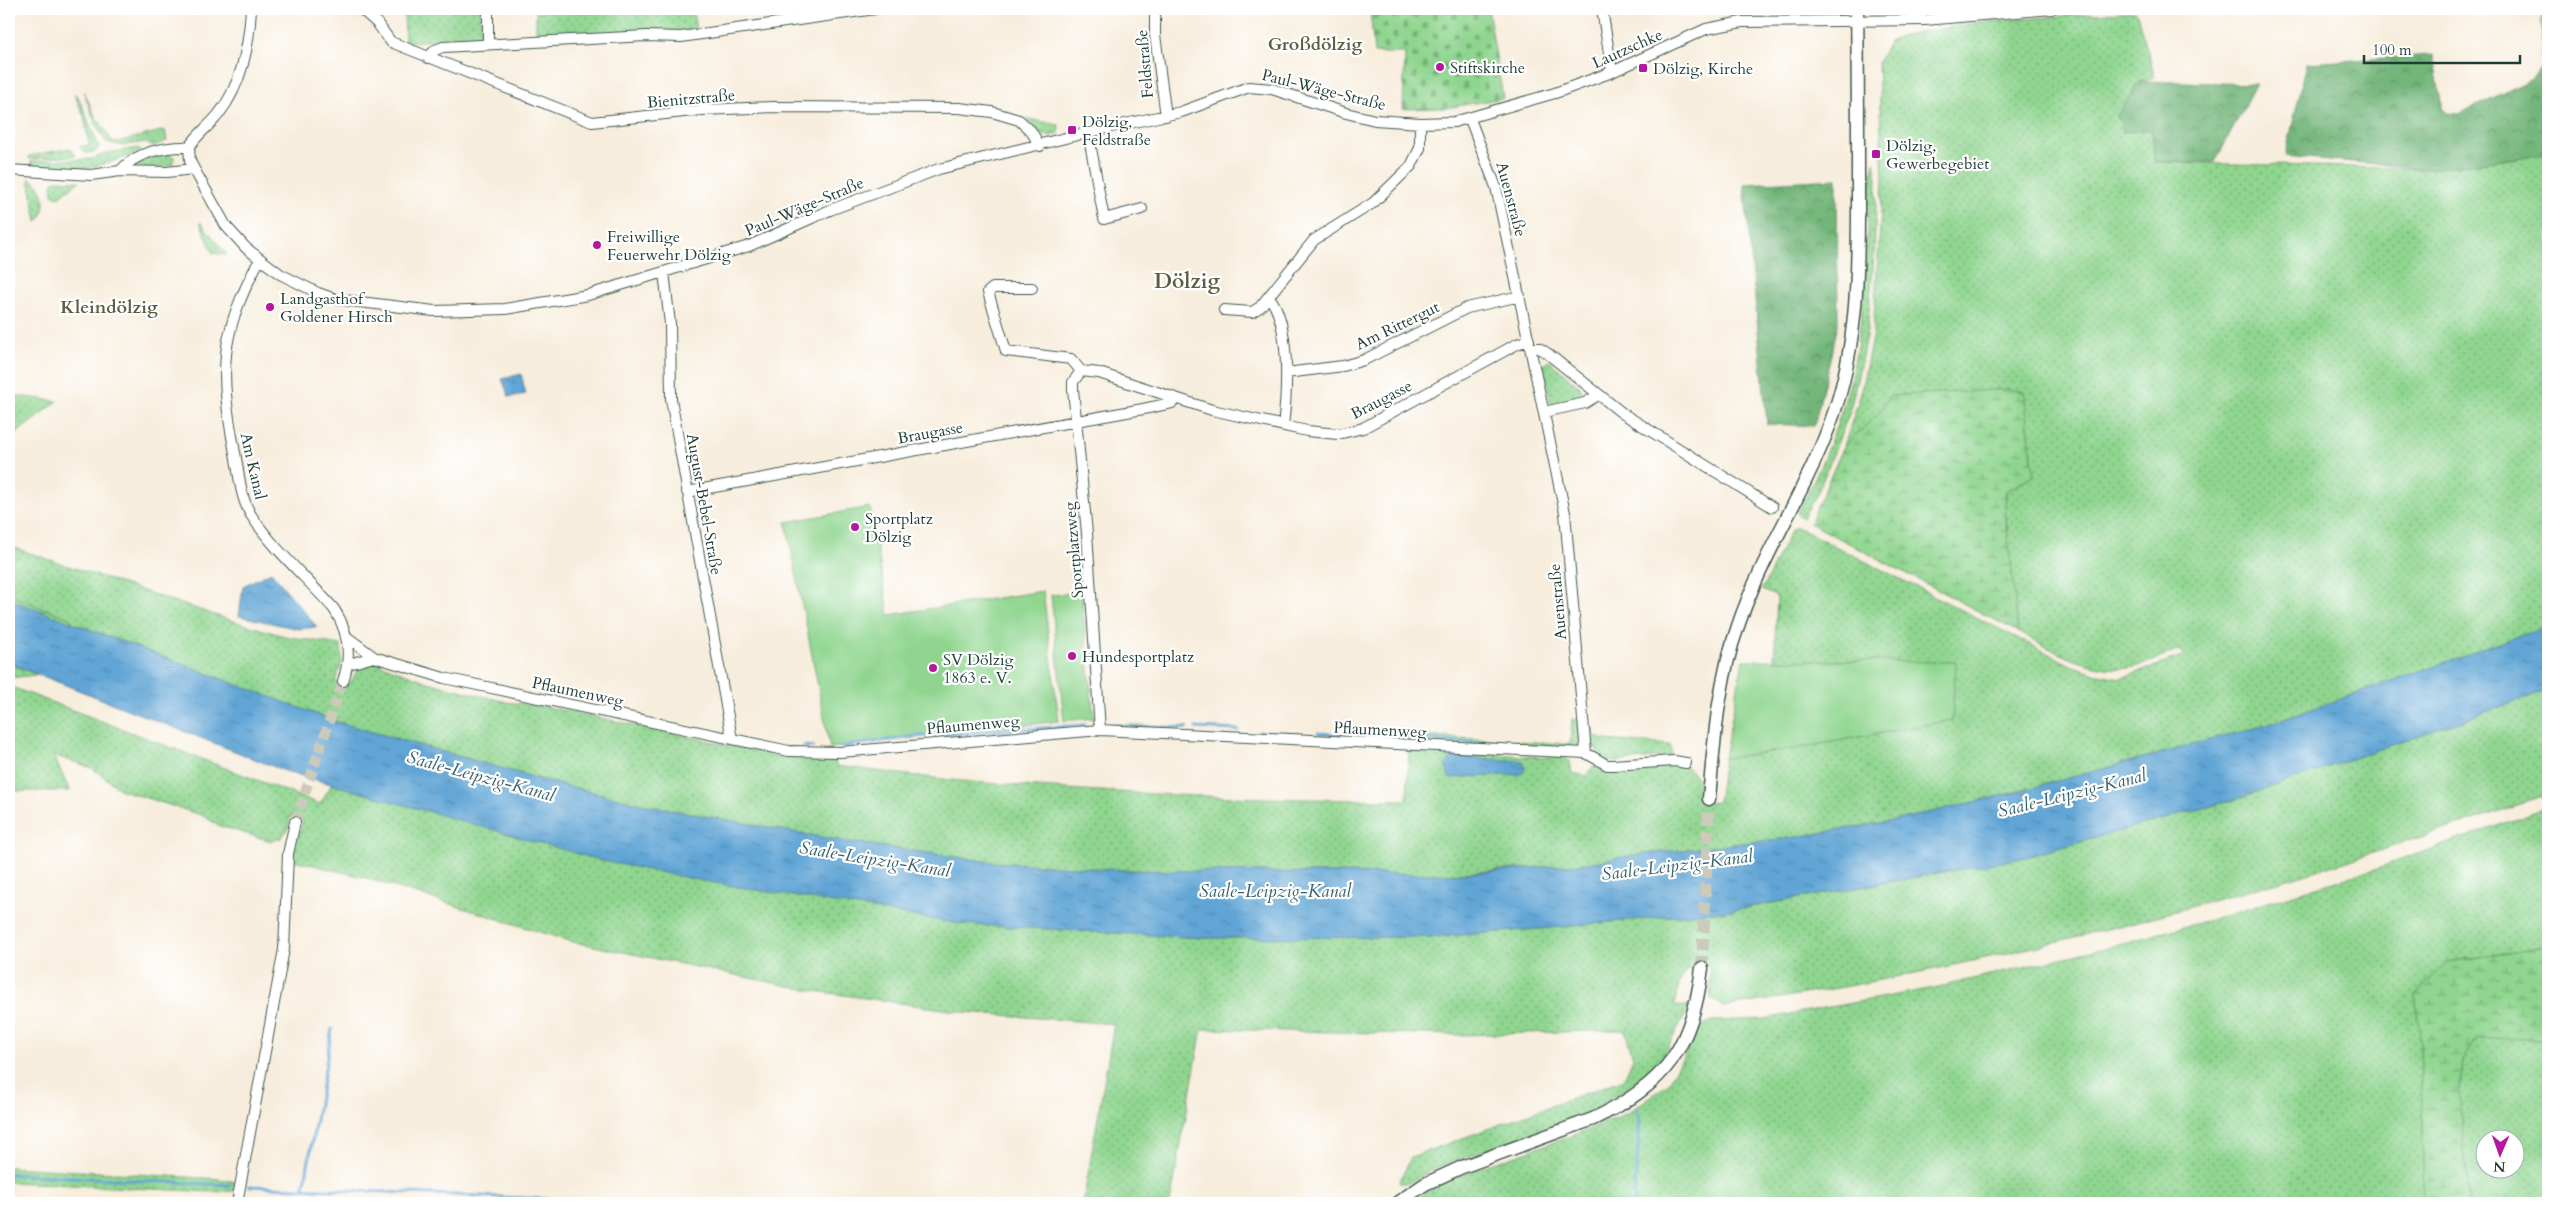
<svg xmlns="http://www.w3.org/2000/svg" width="2557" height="1212" viewBox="0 0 2557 1212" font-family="Cardo,serif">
<defs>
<pattern id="grass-dots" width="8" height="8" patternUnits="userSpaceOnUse" patternTransform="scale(1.25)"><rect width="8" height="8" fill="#8fd58f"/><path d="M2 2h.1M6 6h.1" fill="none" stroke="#74ae76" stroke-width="1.8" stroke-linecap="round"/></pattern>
<pattern id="forest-crowns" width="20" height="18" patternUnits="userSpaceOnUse" patternTransform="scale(1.25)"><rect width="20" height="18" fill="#73b67a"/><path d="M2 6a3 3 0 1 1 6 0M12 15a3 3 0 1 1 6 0" fill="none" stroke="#5e9565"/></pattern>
<pattern id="wetland-marsh" width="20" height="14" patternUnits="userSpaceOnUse" patternTransform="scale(1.25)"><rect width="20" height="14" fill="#8fd58f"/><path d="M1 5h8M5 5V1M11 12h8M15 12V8" fill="none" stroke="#74ae76"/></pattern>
<pattern id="cemetery-stones" width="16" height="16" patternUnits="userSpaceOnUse" patternTransform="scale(1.25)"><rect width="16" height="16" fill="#8fd58f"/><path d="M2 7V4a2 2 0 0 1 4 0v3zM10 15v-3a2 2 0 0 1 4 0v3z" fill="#74ae76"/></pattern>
<pattern id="water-ripples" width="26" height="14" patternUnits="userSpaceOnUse" patternTransform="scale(1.25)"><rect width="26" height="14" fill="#60a5d5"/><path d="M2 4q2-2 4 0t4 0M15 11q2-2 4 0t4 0" fill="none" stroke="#4f88ae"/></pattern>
</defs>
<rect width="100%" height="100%" fill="#fff"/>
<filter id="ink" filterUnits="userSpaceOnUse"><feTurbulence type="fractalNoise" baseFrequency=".02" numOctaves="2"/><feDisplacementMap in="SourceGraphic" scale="10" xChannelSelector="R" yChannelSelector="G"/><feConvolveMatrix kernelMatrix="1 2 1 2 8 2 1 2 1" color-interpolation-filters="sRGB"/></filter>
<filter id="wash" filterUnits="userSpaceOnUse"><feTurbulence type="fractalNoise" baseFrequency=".0096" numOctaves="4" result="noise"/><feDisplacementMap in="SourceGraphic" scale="20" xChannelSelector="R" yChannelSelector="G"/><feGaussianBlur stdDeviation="1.12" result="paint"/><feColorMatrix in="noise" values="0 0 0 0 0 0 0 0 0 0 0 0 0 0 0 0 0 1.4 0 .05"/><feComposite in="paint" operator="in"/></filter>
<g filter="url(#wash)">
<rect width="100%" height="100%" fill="#f7eddc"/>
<!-- grass -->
<path fill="url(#grass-dots)" stroke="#578962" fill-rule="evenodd" d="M404,9H481V39L405,42Z
M542,9H693L696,30L536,39V12L541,13Z
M2136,11L2155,77L2140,81L2153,130L2154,162L2431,169L2548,154V626L2267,725L2009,794L1893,821L1790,838L1627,856L1582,864L1434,875L1122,870L991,862L843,841L651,806L554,783L337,722L71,623V619L9,595V546L227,619L284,636L341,645L342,663L335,681L349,685L357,671L364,664L374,662L428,682L506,702L548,707L775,755L819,760L835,757L836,766C881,771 926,778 972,782C1116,794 1262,800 1407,800L1409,750L1565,758L1570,761L1572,773L1587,776L1593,766L1604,769L1676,764L1688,768L1700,781V804L1718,802L1724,758L1793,749L1952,720L1955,662L1774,660L1777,597L1762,590L1791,530L1797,527L2073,666L2098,674L2121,678L2183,657L2180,650C2163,656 2145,666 2128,668C2089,673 2051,649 2018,632L2005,508L2006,491L2034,476L2024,392L2008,389L1890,396L1879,413L1844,446L1860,396L1873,333L1883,180L1878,63L1889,42L1904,35L1980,22Z
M84,92L94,114L114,143L165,130L167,141L152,146L144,142L122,146L106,142L95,123Z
M74,94L78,96L98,144L99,147L95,152L86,153L79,147L89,145L84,116Z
M1029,119L1059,125L1058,134C1043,139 1037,131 1027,120Z
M70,148L76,156L29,159V156Z
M138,148L142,151C105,165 70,178 30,164L31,161L92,159L106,153Z
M161,153H167L174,157L173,164L161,168L136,167L135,164Z
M1874,162L1877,178L1874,257L1867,331L1859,371L1849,414L1818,492L1803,518L1797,514C1821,468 1842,420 1853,369C1866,308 1865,245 1870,183Z
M29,179C45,182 49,210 37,222Z
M55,180L80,181L59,197L53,195L52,184Z
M200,222L227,254L226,255L213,253Z
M1549,361L1579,386L1582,391L1581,396L1551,404L1544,365Z
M9,395L58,401L18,432L9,436Z
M9,663L37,675L9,678Z
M9,686L320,804L332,784L420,809L962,924L1202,938L1434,937L1551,928L1733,910L2022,858L2240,798L2548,690V794C2280,889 2005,965 1723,1007L1711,998L1709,965L1689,968L1679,983L1674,1006H1690L1658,1066L1590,1113L1438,1167L1408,1183H1399L1411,1157L1624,1079L1633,1058L1625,1030L1462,1035L1202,1029L1170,1203H1083L1114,1024L963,1012L808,990L569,941L366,878L293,860V854L303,820L291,816L287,830L281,838L271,841L220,826L201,815L121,790L92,768L53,755L70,791H9Z
M1572,719L1580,720L1579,743L1571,750L1381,740V734L1570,744Z
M1104,724L1189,727L1187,729L1105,727Z
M1593,728V735L1605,740L1671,745V756L1615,762L1605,760L1591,743L1590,738Z
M2548,808V947L2447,962L2415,995L2420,1037L2424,1203H1409L1436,1186L1479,1168L1574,1135L1628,1113L1668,1084L1699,1029L1711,1021L1764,1019L1934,988L2108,947L2202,922L2369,871Z
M2477,1038L2548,1039V1203H2469L2459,1094L2463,1061ZM2484,1140H2514V1170H2484Z
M9,1167L221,1179L235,1182L234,1191L212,1192L9,1182Z"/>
<!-- forest -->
<path fill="url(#forest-crowns)" stroke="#497a57" d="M2433,55L2442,107L2448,113L2459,114L2532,79L2545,61L2548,60V154L2431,169L2285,156L2307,63Z
M2140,81L2257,84L2215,162H2155L2152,130L2124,132L2117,115Z
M1837,179L1838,325L1814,426L1767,424L1744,184Z"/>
<!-- wetland -->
<path fill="url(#wetland-marsh)" stroke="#578962" d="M2542,9H2548V60L2541,61Z
M2008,389L2024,392L2034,476L2006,491L2005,508L2018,632L1810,523L1844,446L1879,413L1890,396Z
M9,595L71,619V623L9,599Z
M2548,947V1039L2477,1038L2463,1061L2459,1094L2469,1203H2424L2420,1037L2415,995L2447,962Z"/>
<!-- cemetery -->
<path fill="url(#cemetery-stones)" stroke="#578962" d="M1370,9H1488L1503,98L1446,108L1403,109L1405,53H1374Z"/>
<!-- green -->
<path fill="#8fd58f" stroke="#578962" d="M870,507L889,615L1043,591L1059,721L830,748L786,522Z
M1081,592L1094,718L1064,721L1051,595Z
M1743,660L1956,662L1952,720L1793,749L1724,758Z"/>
<!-- water -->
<path fill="url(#water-ripples)" stroke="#407184" d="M521,374L526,394L509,397L502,379Z
M271,572L317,627L299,629L239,616L243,586Z
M9,599L337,722L554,783L651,806L843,841L991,862L1122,870L1398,874H1459L1582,864L1627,856L1790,838L1893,821L2009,794L2267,725L2548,626V690L2240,798L2022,858L1733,910L1551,928L1434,937L1203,938L961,924L709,882L603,861L285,771L9,663Z
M1453,757L1523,761L1525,770L1522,774L1450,778L1445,765Z"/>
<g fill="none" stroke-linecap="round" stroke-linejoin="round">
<!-- stream -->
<path stroke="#60a5d5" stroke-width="3" d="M1130,727L1185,728
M1196,728L1238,730
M1260,732L1298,734
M1318,733L1347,735
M1357,735L1375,736
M1387,737L1514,745
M804,746L814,747
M840,747L909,737L1085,725
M9,1174L230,1185
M249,1186L635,1203
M304,1188L332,1029
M1634,1203L1640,1120L1637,1110"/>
</g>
</g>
<g filter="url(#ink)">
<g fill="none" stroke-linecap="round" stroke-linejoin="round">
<!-- minor-tunnel -->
<path stroke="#cccaba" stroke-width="10" stroke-dasharray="10 5" stroke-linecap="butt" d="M295,822L343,681"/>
<!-- tertiary-tunnel -->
<path stroke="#cccaba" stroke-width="12" stroke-dasharray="12 6" stroke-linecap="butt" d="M1702,968L1709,799"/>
<defs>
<path id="minor" d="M361,9L377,23L391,42L592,122L702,110L773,107L959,108L992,112L1019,120L1031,131L1040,146
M488,9V44
M1155,9V35L1166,116
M1602,9L1612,72
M428,58L435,50L443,47L646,36L681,37L875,9
M1470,119L1496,187L1565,513L1586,753
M1088,132L1104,219L1142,209
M189,147L190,161L194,169L226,226L246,248L280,274L318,293L335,299L434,311L505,309L588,295L749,246L830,210L939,169L1102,129L1181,112L1249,87L1272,89L1346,113L1375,120L1420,123L1454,122L1555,93L1612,72L1706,29L1742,22L1925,20L2052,9
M189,147C197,135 209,126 218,115C242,85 249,46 251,9
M9,170L91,175L120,171L167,172L194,169
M120,171C136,152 166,146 189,147
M260,259C219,335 219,370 235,453C239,473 240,497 251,515C274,550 307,578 334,609C349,632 352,655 343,681
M664,272L670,324L671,399L732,739
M1032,288H993L988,292L1006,351L1071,359L1081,371
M1269,297C1291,323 1287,393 1283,426
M1224,310L1252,312L1260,307L1314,240L1373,203L1411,166L1420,148V123
M1531,348H1539L1547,353L1622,413L1772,507
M1081,371L1099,373L1212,410L1307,431L1338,434L1363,428L1517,344L1529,340
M1081,371L1073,382V389L1087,533L1100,730
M1286,373L1343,366L1364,360L1467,308L1520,296
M1544,412L1585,403L1598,395
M687,492L1143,409L1172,403L1176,399
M347,637L374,657
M349,664L374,657L444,678L789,751L840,752L1100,730L1586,753L1607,765H1613L1674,761L1686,763
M237,1203L284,949L288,854L295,822"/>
<path id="tertiary" d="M1709,799C1714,741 1718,682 1738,626C1765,546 1815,479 1839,397C1860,324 1858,249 1858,173C1858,118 1858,64 1857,9
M1397,1203L1425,1184L1462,1167L1593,1119C1666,1084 1692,1048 1702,968"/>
</defs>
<!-- minor casing -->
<use href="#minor" stroke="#3f574d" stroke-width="12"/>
<!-- tertiary casing -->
<use href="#tertiary" stroke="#3f574d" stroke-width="15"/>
<!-- minor -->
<use href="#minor" stroke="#fff" stroke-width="10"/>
<!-- tertiary -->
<use href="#tertiary" stroke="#fff" stroke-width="12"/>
</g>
</g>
<!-- markers -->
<g fill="#b5179e" stroke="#fff" stroke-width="2">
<circle cx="1440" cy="67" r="5"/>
<rect x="1638" y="63" width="10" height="10" rx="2.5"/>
<rect x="1067" y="125" width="10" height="10" rx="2.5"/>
<rect x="1871" y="149" width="10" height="10" rx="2.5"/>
<circle cx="597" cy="245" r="5"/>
<circle cx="270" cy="307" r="5"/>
<circle cx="855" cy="527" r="5"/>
<circle cx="1072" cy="656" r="5"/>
<circle cx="933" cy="668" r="5"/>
</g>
<g text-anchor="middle" stroke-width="4.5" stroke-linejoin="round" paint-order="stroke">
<!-- street labels -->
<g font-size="16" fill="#1f3d34" stroke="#fff">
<text transform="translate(1627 48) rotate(-24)" y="6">Lautzschke</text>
<text transform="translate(1144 64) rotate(-95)" y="6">Feldstraße</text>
<text transform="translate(1324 89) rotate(14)" y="6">Paul-Wäge-Straße</text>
<text transform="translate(691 98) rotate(-5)" y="6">Bienitzstraße</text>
<text transform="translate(1512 199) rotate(75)" y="6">Auenstraße</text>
<text transform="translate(804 206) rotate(-23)" y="6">Paul-Wäge-Straße</text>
<text transform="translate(1397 325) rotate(-26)" y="6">Am Rittergut</text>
<text transform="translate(1381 399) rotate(-27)" y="6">Braugasse</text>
<text transform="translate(930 432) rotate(-10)" y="6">Braugasse</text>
<text transform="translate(254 466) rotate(77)" y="6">Am Kanal</text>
<text transform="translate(705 504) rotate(80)" y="6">August-Bebel-Straße</text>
<text transform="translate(1073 550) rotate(-95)" y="6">Sportplatzweg</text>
<text transform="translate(1557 602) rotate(-95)" y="6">Auenstraße</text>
<text transform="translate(578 691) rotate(12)" y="6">Pflaumenweg</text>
<text transform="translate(973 724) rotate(-5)" y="6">Pflaumenweg</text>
<text transform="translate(1380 729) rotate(3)" y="6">Pflaumenweg</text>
</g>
<!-- poi labels -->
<g font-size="16" fill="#1f3d34" stroke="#fff" text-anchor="start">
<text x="1450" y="73">Stiftskirche</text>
<text x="1653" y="74">Dölzig, Kirche</text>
<text x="1082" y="127">Dölzig,<tspan x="1082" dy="18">Feldstraße</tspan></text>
<text x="1886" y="151">Dölzig,<tspan x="1886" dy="18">Gewerbegebiet</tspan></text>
<text x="607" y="242">Freiwillige<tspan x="607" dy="18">Feuerwehr Dölzig</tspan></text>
<text x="280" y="304">Landgasthof<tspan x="280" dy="18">Goldener Hirsch</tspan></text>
<text x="865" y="524">Sportplatz<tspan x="865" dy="18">Dölzig</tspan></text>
<text x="1082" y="662">Hundesportplatz</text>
<text x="943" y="665">SV Dölzig<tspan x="943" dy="18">1863 e. V.</tspan></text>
</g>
<!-- neighbourhood labels -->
<g font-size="18" font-weight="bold" fill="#5c5e44" stroke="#fff">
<text x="1315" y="50">Großdölzig</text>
<text x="109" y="313">Kleindölzig</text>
</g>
<!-- water labels -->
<g font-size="18" font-style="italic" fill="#36616c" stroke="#fff">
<text transform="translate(481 776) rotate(15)" y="6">Saale-Leipzig-Kanal</text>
<text transform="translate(2072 793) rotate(-14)" y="6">Saale-Leipzig-Kanal</text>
<text transform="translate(875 859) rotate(9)" y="6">Saale-Leipzig-Kanal</text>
<text transform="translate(1677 865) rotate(-7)" y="6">Saale-Leipzig-Kanal</text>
<text x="1275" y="897">Saale-Leipzig-Kanal</text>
</g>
<!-- district labels -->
<g font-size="21" font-weight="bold" fill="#5c5e44" stroke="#fff">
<text x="1187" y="288">Dölzig</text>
</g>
</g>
<!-- margin -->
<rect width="2557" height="1212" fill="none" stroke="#fff" stroke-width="30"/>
<!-- north arrow -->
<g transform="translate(2500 1154) rotate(182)"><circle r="24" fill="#ffffff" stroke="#a5b1ae"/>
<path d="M0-4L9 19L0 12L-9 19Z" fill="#b5179e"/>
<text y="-8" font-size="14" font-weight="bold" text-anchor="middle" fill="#1f3d34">N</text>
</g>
<!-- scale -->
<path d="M2364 55v8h156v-8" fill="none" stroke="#1f3d34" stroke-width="2.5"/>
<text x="2372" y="55" font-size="15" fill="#1f3d34" stroke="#ffffff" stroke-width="4" paint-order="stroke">100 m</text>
</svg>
